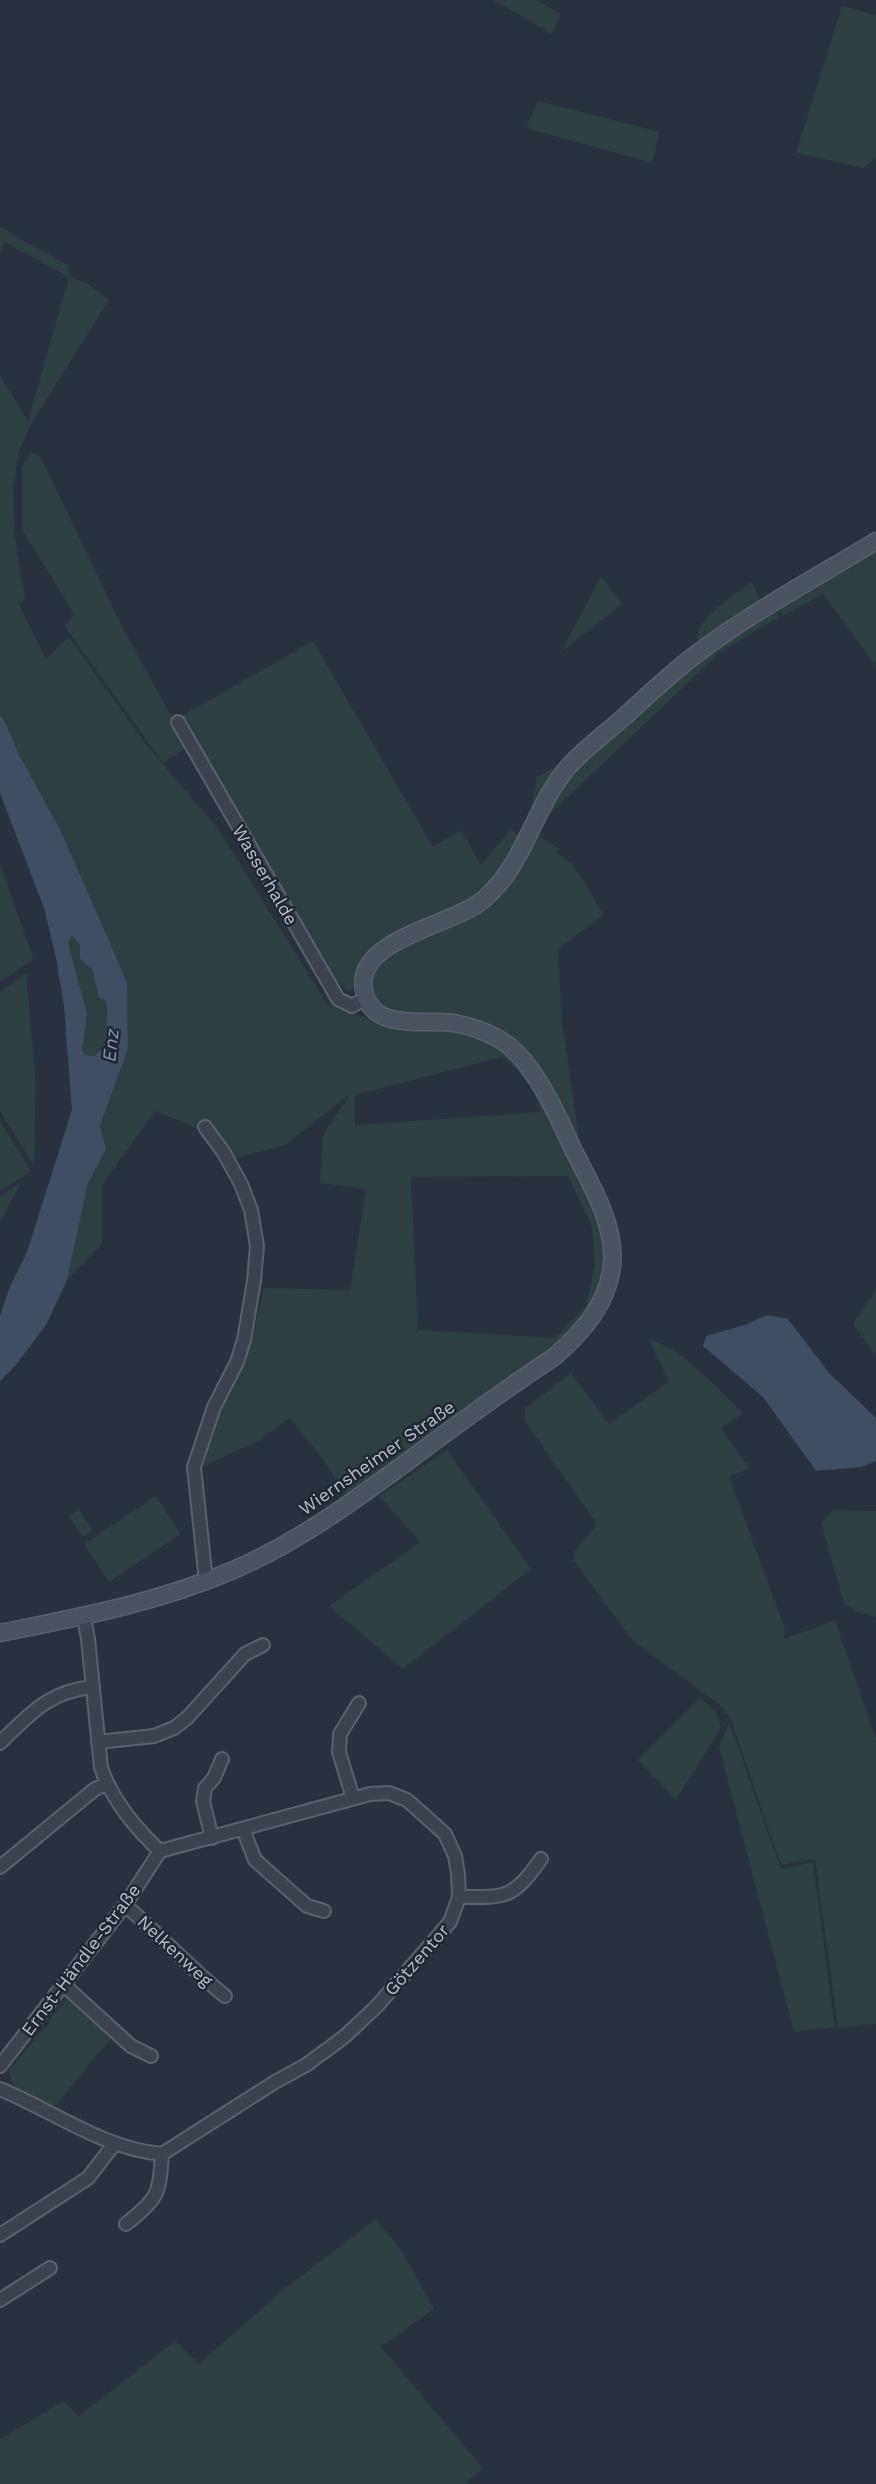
<svg xmlns="http://www.w3.org/2000/svg" width="876" height="2484" viewBox="0 0 876 2484" font-family="'Work Sans',sans-serif">
<rect width="100%" height="100%" fill="#28313d"/>
<!-- green -->
<path fill="#2d3f40" fill-rule="evenodd" d="M493,0H537L561,14L552,34Z
M842,6L876,15V157L864,168L796,153Z
M538,101L660,132L652,163L526,128Z
M0,227L68,265L70,277L87,283L109,300L30,426L19,452L13,489L15,537L25,600L18,603L46,659L69,637L148,747L217,827L327,1004L379,1022L468,1030L508,1052L543,1097L599,1217L607,1260L599,1294L564,1342L348,1498L324,1461L290,1418L258,1441L197,1469L254,1330L264,1288L350,1290L366,1189L320,1183L323,1135L350,1094L285,1145L226,1160L207,1132L155,1111L102,1185V1244L67,1280L88,1183L106,1149L100,1126L128,1049L127,982L60,829L18,753L6,724L0,715V375L28,421L69,277L4,242L0,256ZM502,1057C521,1070 535,1091 541,1112L355,1125V1095ZM568,1176L592,1227L595,1265L586,1306L555,1338L418,1330L411,1177Z
M31,453L40,456L124,630L188,747L163,763L65,627L74,614L22,530V467Z
M876,547V666L823,594L784,615L778,608Z
M601,576L622,604L561,652Z
M752,582L761,601L699,647C687,622 735,595 752,582Z
M774,609L779,617L718,654L550,814L534,833L560,849L557,853C575,861 594,898 604,915L558,949L562,1021L582,1159L511,1042L385,1010L377,1001L371,985L376,969L383,959L391,951L472,913L566,777L694,663Z
M313,641L433,847L461,830L481,865L511,829L517,834L522,829L523,832C520,840 517,849 512,857C506,867 487,891 477,898C451,918 343,940 357,985L348,992L339,982L333,985L300,920L183,715Z
M572,757L529,818L537,777Z
M0,864L34,960L0,981Z
M72,934L80,945V959L92,969L99,998L105,1000L107,1008L106,1047L94,1056L85,1055L82,1050L87,1013L68,943Z
M26,973L36,1084L34,1166L0,1111V992Z
M0,1121L31,1171L0,1191Z
M22,1181L0,1222V1196Z
M876,1290V1356L853,1324Z
M648,1339C686,1350 715,1387 743,1413L721,1428L750,1469L729,1476L785,1629L784,1639L835,1620L876,1739V2024L838,2028L815,1859L781,1865L731,1720L721,1706L632,1640L574,1561V1552L597,1524L524,1420L525,1408L571,1373L609,1424L669,1381Z
M447,1450L531,1569L403,1669L329,1606L420,1542L379,1496Z
M156,1496L181,1534L109,1582L84,1544Z
M79,1509L93,1530L83,1537L68,1516Z
M832,1510L876,1511V1617L857,1612L844,1603L821,1523Z
M700,1698C711,1706 719,1713 721,1728L676,1800L638,1760Z
M729,1722L781,1869L813,1862L835,2027L794,2032L719,1747Z
M66,2000H73L113,2036L55,2106C38,2098 6,2092 10,2069L44,2028H46L50,2023L49,2021Z
M376,2219L403,2253L434,2309L381,2347L483,2468L465,2484H0V2439L64,2401L79,2416L175,2341L199,2364L285,2288Z"/>
<!-- water -->
<path fill="#404e64" fill-rule="evenodd" d="M0,715L6,724L18,753L60,829L127,982L128,1049L100,1126L106,1149L88,1183L67,1280L46,1325L15,1366L0,1381V1316L9,1289L27,1252L72,1110L64,1006L56,958L44,908L0,793ZM72,935L80,945V959L92,969L99,998L105,1000L107,1008L106,1046L94,1056L85,1055L82,1050L87,1013L68,943Z
M767,1315L788,1319L829,1373L876,1418V1461L861,1467L816,1471L763,1397L703,1346L706,1336L745,1325Z"/>
<g fill="none" stroke-linecap="round" stroke-linejoin="round">
<defs>
<path id="street" d="M178,722L338,999L352,1006L366,998
M205,1127L224,1153L241,1184L251,1210L257,1246L254,1281L244,1340L237,1362L214,1407L194,1467L206,1581
M84,1617L88,1639L101,1768C113,1801 135,1828 160,1851
M98,1742L154,1736L174,1728L187,1718L245,1654L263,1645
M0,1743C30,1714 49,1691 93,1687
M353,1798L339,1752L340,1734L359,1703
M243,1829L255,1860L307,1906L324,1911
M212,1838L203,1801L205,1788L214,1778L222,1759
M0,1867L95,1789L107,1784
M459,1897C506,1897 512,1900 541,1859
M125,1905C159,1934 190,1968 225,1996
M64,1985L131,2046L151,2056
M0,2066L125,1905L160,1851
M0,2089C53,2111 104,2149 162,2154L275,2082L306,2065L344,2037L377,2006L450,1922L459,1897L458,1874L455,1856L445,1834L407,1800L389,1793L370,1794L160,1851
M126,2224C159,2197 159,2195 162,2154
M0,2235L88,2178L115,2143
M0,2300L50,2268"/>
<path id="secondary" d="M0,1633C79,1617 156,1603 231,1571C295,1544 351,1503 407,1462C455,1426 504,1390 554,1357C582,1333 608,1304 612,1265C616,1223 589,1182 571,1145C559,1119 547,1092 530,1069C522,1057 512,1047 499,1039C485,1031 470,1026 453,1023C423,1019 371,1032 364,990C354,939 452,926 483,900C526,864 533,807 569,766C585,748 606,733 624,717C648,695 672,672 699,652C754,611 817,577 876,541"/>
</defs>
<!-- street casing -->
<use href="#street" stroke="#5a616b" stroke-width="16"/>
<!-- secondary casing -->
<use href="#secondary" stroke="#5a616b" stroke-width="19"/>
<!-- street -->
<use href="#street" stroke="#3c434e" stroke-width="12"/>
<!-- secondary -->
<use href="#secondary" stroke="#4b5260" stroke-width="16"/>
</g>
<g text-anchor="middle" stroke-width="5" stroke-linejoin="round" paint-order="stroke">
<!-- street labels -->
<g font-size="18" fill="#b8bec8" stroke="#212833">
<text transform="translate(265 875) rotate(60)" y="6">Wasserhalde</text>
<text transform="translate(377 1458) rotate(-35)" y="6">Wiernsheimer Straße</text>
<text transform="translate(175 1951) rotate(43)" y="6">Nelkenweg</text>
<text transform="translate(81 1960) rotate(-53)" y="6">Ernst-Händle-Straße</text>
<text transform="translate(417 1960) rotate(-49)" y="6">Götzentor</text>
</g>
<!-- water labels -->
<g font-size="19" font-style="italic" fill="#8494ac" stroke="#212833">
<text transform="translate(110 1045) rotate(-84)" y="7">Enz</text>
</g>
</g>
</svg>
